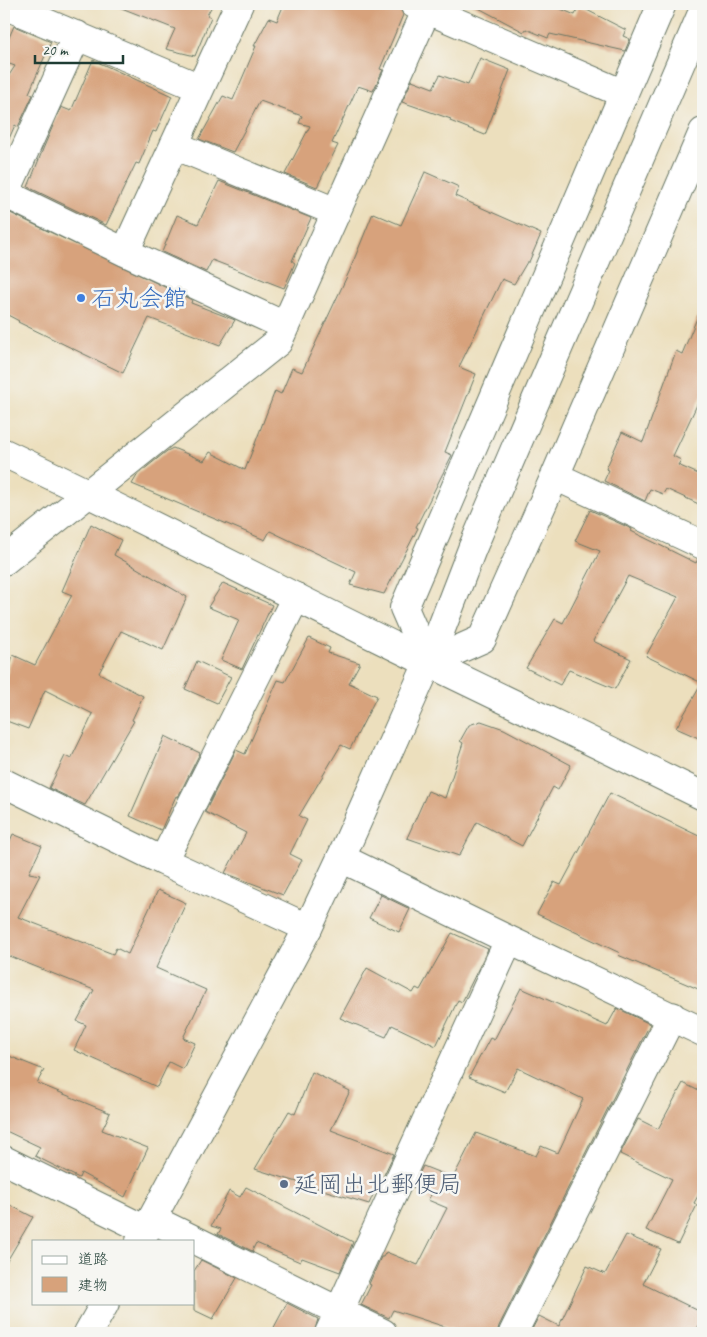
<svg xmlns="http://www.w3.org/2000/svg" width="707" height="1337" viewBox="0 0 707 1337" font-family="Caveat,'Klee One',sans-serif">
<rect width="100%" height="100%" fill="#f6f6f2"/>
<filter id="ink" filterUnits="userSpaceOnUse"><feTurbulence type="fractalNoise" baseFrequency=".02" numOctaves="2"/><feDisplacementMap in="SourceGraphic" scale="10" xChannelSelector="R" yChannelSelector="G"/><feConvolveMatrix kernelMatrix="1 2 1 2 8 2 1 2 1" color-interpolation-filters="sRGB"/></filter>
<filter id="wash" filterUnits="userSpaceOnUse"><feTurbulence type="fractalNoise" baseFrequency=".0096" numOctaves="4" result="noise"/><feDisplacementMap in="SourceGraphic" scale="20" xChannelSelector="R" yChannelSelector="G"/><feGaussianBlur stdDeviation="1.12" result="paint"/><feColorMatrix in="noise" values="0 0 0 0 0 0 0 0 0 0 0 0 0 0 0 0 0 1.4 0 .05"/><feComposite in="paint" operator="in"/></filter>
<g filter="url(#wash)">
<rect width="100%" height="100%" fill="#ecdfbd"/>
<g id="blocks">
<!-- building -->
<path fill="#d7a27b" d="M114,4H213L207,15L211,17L195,56L166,49L175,29L114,5Z
M284,4H399L403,15L380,69L383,70L373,91L358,86L332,143L338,145L317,187L285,174L310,126L299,123L302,116L260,101L233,152L199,139L223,96L233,100L256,46H254L269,18L277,21Z
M471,4H549L575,15L579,6L626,30L623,36L630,39L625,51L550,34L548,38L526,29L524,32Z
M14,26L51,42L29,93L33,95L18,127L15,125L4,150V83L15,66L4,62V49Z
M480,58L510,70L485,135L450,121L451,119L402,102L412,80L433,88L440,75L468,85Z
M93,60L172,96L156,132L153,131L139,164L136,163L106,225L28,187L43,149L61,107L71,111Z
M425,172L459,187L455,196L541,234L529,262H527L514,284L502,279L459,367L476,374L445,452L452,455L416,527L418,528L384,594L350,585L356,572L270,531L265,540L132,484L138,474L167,451L173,448L204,461L210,452L245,470L275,391L281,394L292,368L302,372L349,272L373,213L401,225Z
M219,181L311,218L292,261L295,263L284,288L212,260L206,272L162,252L177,215L198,224Z
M4,210L192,300L191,303L235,320L220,345L149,318L123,373L18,322L19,321L4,313Z
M703,304V392L673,456L681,460L678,465L703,476V506L666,489L663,494L650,489L645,501L604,481L609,470L606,469L622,432L643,442L676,351L682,354Z
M590,510L632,529L631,531L696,563L698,559L703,560V740L676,728L702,683L646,656L678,597L628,576L593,641L631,659L615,689L569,670L560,685L526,668L555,619L563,623L600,551L575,541Z
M91,524L121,540L114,555L187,597L163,650L121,631L99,673L143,696L132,720L134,721L85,805L49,788L65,756L71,759L93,714L45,690L28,729L4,720V684L13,655L35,665L72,595L62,591Z
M223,583L272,605L242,669L221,660L239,620L208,607Z
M309,638L330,648L328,653L360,663L349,683L377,696L350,749L341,745L299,816L307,820L290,854L302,860L283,895L225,873L246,833L205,812L236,750L245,754L278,680L285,682Z
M197,661L231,677L217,703L185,689Z
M481,721L504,729L571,765L558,790L553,787L522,846L477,822L459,856L407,838L428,791L445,798L463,743L460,741L469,725Z
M165,736L200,753L178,797L176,796L161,830L130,816Z
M610,793L703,838V991L618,955L620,953L537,914L554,882L561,885Z
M13,834L42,846L29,873L40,875L18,917L113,954L116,948L128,954L158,890L186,903L156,968L206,990L183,1038L195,1043L183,1069L169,1062L157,1087L74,1050L86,1025L77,1021L94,990L4,954V854Z
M381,895L410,909L399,932L369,918Z
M452,933L488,949L462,1002L458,1000L436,1046L392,1025L386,1037L340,1018L367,968L413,993L416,988L420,990Z
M521,988L607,1026L617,1008L650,1024L499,1326L497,1333H464L393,1310L389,1318L361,1305L371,1285L369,1284L381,1257H383L386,1252L418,1265L447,1208L428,1200L432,1193L412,1188L423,1166L453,1178L476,1133L536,1156L541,1146L558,1153L583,1099L518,1068L505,1092L469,1077L490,1038L494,1040Z
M4,1054L44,1070L37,1083L110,1113L102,1130L148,1148L125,1197L81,1173L79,1178L35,1156L40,1147L4,1130Z
M312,1072L350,1091L331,1130L394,1154L381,1181H379L369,1204L255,1169L289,1111L295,1114Z
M683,1083L703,1093V1187L694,1203L697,1205L678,1244L646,1230L672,1179L620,1154L638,1119L658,1129Z
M246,1187L353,1242L340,1272L302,1258L300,1262L256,1243L252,1251L218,1234L221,1229L211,1226L229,1191L240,1197Z
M4,1202L33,1217L4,1266Z
M626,1235L661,1249L643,1284L703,1313V1318L695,1333H530L539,1316L559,1326L587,1266L605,1274Z
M201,1260L237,1278L213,1319L194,1310V1271Z
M287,1303L318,1319L314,1333H271Z"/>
</g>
</g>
<g filter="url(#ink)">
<use href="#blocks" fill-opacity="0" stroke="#677664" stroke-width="1"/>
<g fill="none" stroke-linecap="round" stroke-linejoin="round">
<defs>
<path id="street" d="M414,4L624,94
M662,4L404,608L428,663L482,639L555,476L703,132
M4,5L200,88
M174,145L336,212
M4,193L125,252L285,326
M5,194L77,35
M125,252L239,4
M555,476L703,545
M4,561L278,342L427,9
M4,783L163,861L308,928
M341,858L509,940L703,1032
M163,861L296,597
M4,1160L146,1230
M152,1219L383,1333
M329,1333L509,940
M513,1333L672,1016"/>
<path id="secondary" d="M4,453C147,520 286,594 429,663C520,707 612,751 703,796
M140,1241L308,928L341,858L428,663L472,549L703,11
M88,1333L105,1303"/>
</defs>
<!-- street casing -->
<use href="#street" stroke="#677664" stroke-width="30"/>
<!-- secondary casing -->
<use href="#secondary" stroke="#677664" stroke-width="30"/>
<!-- street -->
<use href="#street" stroke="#fff" stroke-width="28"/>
<!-- secondary -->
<use href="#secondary" stroke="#fff" stroke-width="28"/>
</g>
</g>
<!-- markers -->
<circle fill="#3f7fe0" stroke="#f6f6f2" stroke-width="2" cx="81" cy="298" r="5"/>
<circle fill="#5c6f8a" stroke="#f6f6f2" stroke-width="2" cx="284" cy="1184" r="5"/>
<g text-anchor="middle" stroke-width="5" stroke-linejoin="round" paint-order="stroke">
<!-- shop labels -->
<g font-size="24" fill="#366cbe" stroke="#f6f6f2" text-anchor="start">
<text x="91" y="306">石丸会館</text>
</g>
<!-- service labels -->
<g font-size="24" fill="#4e5e75" stroke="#f6f6f2" text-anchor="start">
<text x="294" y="1192">延岡出北郵便局</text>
</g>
</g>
<!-- margin -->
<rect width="707" height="1337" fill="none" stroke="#f6f6f2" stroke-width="20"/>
<!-- legend -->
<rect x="32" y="1240" width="162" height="65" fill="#f6f6f2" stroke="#a0aca6"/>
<rect x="42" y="1256" width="25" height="8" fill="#ffffff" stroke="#a0aca6"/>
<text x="78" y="1264" font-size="15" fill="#1f3d34">道路</text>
<rect x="42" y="1277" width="25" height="15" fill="#d7a27b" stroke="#a0aca6"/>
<text x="78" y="1290" font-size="15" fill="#1f3d34">建物</text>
<!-- scale -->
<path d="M35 55v8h88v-8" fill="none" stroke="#1f3d34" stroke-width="2.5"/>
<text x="42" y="55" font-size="15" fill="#1f3d34" stroke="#f6f6f2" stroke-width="4" paint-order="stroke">20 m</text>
</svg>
